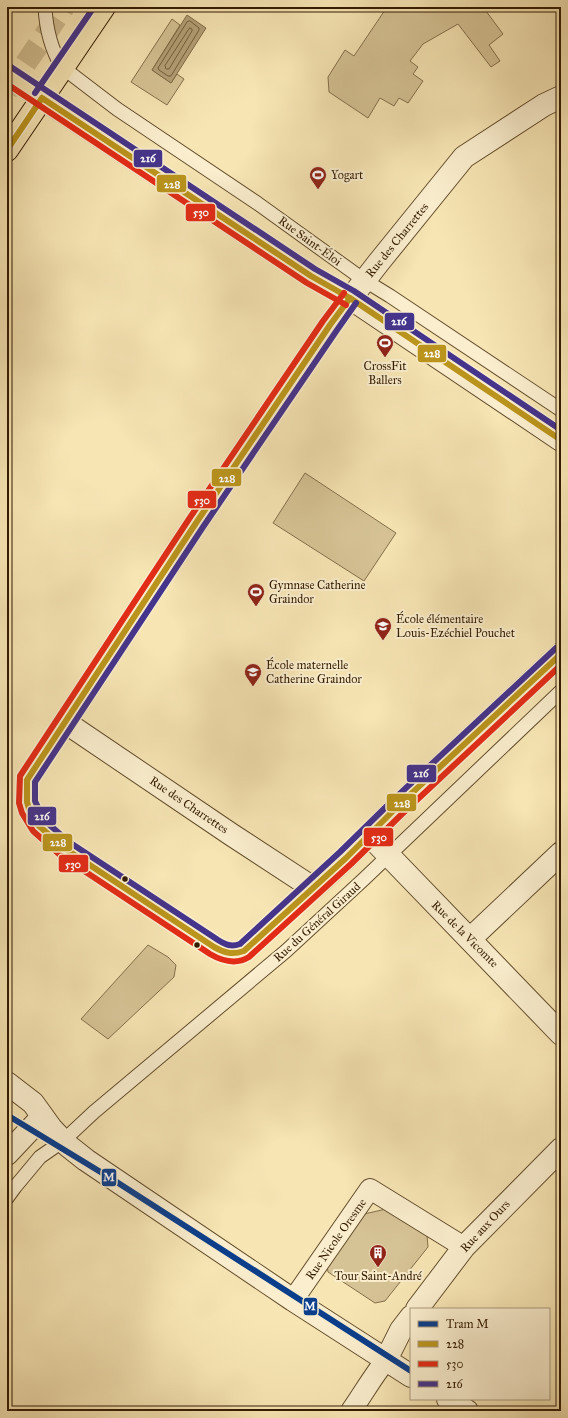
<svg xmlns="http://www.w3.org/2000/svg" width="568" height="1418" viewBox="0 0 568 1418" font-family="'IM FELL Great Primer',serif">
<rect width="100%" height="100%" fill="#f7e5b4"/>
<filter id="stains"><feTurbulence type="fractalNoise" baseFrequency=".005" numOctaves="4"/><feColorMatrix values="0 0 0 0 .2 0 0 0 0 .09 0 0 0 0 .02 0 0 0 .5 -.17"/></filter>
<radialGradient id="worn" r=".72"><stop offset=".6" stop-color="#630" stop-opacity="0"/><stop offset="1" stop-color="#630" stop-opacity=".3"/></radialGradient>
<!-- green -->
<path fill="#d6c395" stroke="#846f4a" d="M387,7H483L503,34L489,45L500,61L491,67L458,24L423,44L410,61L418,67L413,74L423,81L408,103L399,98L394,106L380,98L368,118L329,92L328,77L345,50L354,56Z
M172,19L180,25L152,70L171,83L177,74L184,79L167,105L131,82Z
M305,473L396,533L364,581L273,523Z
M148,945L168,957L176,965L174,977L108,1039L81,1019Z
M386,1209L427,1235L428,1247L385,1301L375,1303L328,1272L327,1265L364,1214Z"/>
<!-- water -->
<path fill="#b4a077" stroke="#806b47" d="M187,15L206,28L171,83L152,70Z"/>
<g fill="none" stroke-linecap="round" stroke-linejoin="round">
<!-- shore -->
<path stroke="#745e3c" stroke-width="1" d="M190,21L199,28V30L171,76H168L159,70L158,68L187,22Z
M190,28L192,29V31L169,69H166L165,66Z"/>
<!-- primary-tunnel -->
<path stroke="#d0bd90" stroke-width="22" stroke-dasharray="22 11" stroke-linecap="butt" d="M7,91L64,7"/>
<defs>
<path id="service" d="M45,7C46,28 51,49 62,67L117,109L257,203L364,280L390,296L561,410
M65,722L27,780V802L29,809L38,825L64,848L214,947C226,954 231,956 244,951L313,888
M7,1198L15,1187L40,1157L63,1141L94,1112L286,951L364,879L561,691"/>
<path id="pedestrian" d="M293,1300L370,1189L464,1247
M351,1411C363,1394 373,1376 386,1360"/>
<path id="minor" d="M561,97L544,105L464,157L379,262L330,325L196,523L65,722L232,835L313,888L346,858L397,807L561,654
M42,98L311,276L350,298L561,440
M369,835L561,1034
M470,939L561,853
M7,1083L33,1103L51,1128L67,1145L86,1160L293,1300L411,1376
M7,1154L42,1117
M417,1309L464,1247L561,1149
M386,1360L401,1330L411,1317
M448,1399L467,1411"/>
<path id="primary" d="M7,74L42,98
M7,150L104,7"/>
</defs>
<!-- service casing -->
<use href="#service" stroke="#644e2d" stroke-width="15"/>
<!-- pedestrian casing -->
<use href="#pedestrian" stroke="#644e2d" stroke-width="22"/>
<!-- minor casing -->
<use href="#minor" stroke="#644e2d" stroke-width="24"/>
<!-- primary casing -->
<use href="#primary" stroke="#331b00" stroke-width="24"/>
<!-- service -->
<use href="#service" stroke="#faeece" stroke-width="13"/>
<!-- pedestrian -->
<use href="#pedestrian" stroke="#faeece" stroke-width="20"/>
<!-- minor -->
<use href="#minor" stroke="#faeece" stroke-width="22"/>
<!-- primary -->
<use href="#primary" stroke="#f7e5b4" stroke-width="22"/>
<defs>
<path id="bus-1" d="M42,98L311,276L350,298L561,440
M7,150L42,98
M350,298L330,325L196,523L27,780V802L29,809L38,825L64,848L214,947C225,953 232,955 244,951L346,858L397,807L561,654"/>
<path id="bus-2" d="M7,84L307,283L346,305
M344,293L323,321L189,519L20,776L19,803L22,813L33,831L60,855L210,954C222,961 236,965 249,957L351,864L403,813L561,665"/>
<path id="bus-3" d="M11,67L315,269L354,291L561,430
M35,93L94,7
M356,303L337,330L203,527L35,782V801L44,820L69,842L218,940C226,945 231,947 240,944L340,852L392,801L556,648"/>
</defs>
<!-- bus-1 casing -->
<use href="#bus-1" stroke="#faeece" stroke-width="9"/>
<!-- bus-2 casing -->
<use href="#bus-2" stroke="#faeece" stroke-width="9"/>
<!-- bus-3 casing -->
<use href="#bus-3" stroke="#faeece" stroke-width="9"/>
<!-- bus-1 -->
<use href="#bus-1" stroke="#ba941c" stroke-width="6"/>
<!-- bus-2 -->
<use href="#bus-2" stroke="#e22c17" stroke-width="6"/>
<!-- bus-3 -->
<use href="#bus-3" stroke="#45348b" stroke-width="6"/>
<defs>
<path id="tram-1" d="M7,1115L112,1179L411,1371"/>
</defs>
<!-- tram-1 casing -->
<use href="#tram-1" stroke="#faeece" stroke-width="9"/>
<!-- tram-1 -->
<use href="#tram-1" stroke="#0b3e8b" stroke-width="6"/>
</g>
<!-- icons -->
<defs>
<symbol id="stadium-pin" viewBox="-11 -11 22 30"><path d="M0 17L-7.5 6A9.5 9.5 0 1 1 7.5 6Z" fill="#8f2418" stroke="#faeece"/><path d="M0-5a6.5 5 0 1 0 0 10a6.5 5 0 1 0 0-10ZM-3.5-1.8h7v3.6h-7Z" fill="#fff"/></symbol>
<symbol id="school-pin" viewBox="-11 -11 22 30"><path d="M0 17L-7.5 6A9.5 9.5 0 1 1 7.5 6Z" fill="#8f2418" stroke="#faeece"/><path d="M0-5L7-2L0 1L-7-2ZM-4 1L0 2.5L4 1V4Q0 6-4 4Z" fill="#fff"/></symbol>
<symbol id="building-pin" viewBox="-11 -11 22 30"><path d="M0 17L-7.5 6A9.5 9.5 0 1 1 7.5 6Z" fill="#8f2418" stroke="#faeece"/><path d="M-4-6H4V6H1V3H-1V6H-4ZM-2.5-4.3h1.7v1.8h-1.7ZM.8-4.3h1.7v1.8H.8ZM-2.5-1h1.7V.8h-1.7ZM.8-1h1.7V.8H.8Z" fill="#fff"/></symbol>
</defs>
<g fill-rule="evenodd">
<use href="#stadium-pin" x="308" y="165" width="20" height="27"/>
<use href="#stadium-pin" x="375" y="333" width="20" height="27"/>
<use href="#stadium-pin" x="246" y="582" width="20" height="27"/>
<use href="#school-pin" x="373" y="616" width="20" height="27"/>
<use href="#school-pin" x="243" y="662" width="20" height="27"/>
<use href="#building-pin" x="368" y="1243" width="20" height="27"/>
</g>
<!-- markers -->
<g fill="#331b00" stroke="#faeece" stroke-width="1.5">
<circle cx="125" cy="879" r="3.5"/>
<circle cx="197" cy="945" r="3.5"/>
</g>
<g text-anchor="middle" stroke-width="4" stroke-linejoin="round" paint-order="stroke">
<!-- poi labels -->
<g font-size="12" fill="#331b00" stroke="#faeece" text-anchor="start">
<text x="331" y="179">Yogart</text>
<text x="385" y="370" text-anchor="middle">CrossFit<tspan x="385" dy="14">Ballers</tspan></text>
<text x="269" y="589">Gymnase Catherine<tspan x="269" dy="14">Graindor</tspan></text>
<text x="396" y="623">École élémentaire<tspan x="396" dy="14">Louis-Ezéchiel Pouchet</tspan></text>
<text x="266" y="669">École maternelle<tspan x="266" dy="14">Catherine Graindor</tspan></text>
<text x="378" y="1280" text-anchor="middle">Tour Saint-André</text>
</g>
<!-- street labels -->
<g font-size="12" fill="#331b00" stroke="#faeece">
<text transform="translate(397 240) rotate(-51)" y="4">Rue des Charrettes</text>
<text transform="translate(310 241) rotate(36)" y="4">Rue Saint-Éloi</text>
<text transform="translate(189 805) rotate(34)" y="4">Rue des Charrettes</text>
<text transform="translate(317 922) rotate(-42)" y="4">Rue du Général Giraud</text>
<text transform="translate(465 934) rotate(45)" y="4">Rue de la Vicomte</text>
<text transform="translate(485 1226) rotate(-47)" y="4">Rue aux Ours</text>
<text transform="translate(336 1239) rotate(-55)" y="4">Rue Nicole Oresme</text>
</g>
</g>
<g stroke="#faeece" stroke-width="1.5">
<rect x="133" y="149" width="30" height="19" rx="4" fill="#45348b"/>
<rect x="156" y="174" width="31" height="19" rx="4" fill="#ba941c"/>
<rect x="185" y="203" width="31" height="19" rx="4" fill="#e22c17"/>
<rect x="384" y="312" width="31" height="19" rx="4" fill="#45348b"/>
<rect x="417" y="344" width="30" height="19" rx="4" fill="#ba941c"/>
<rect x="211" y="468" width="31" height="19" rx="4" fill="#ba941c"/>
<rect x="187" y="490" width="30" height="19" rx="4" fill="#e22c17"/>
<rect x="406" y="764" width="31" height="19" rx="4" fill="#45348b"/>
<rect x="386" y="793" width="31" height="19" rx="4" fill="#ba941c"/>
<rect x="27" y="806" width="30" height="20" rx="4" fill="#45348b"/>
<rect x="363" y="827" width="31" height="20" rx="4" fill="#e22c17"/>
<rect x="42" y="833" width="31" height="19" rx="4" fill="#ba941c"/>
<rect x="58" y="854" width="31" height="19" rx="4" fill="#e22c17"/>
<rect x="101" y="1168" width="16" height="19" rx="4" fill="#0b3e8b"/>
<rect x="303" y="1297" width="15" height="19" rx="4" fill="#0b3e8b"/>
</g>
<g font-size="11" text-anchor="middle" font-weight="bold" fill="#fff">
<text x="148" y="162">216</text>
<text x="172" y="188">228</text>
<text x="201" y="216">530</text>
<text x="399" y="325">216</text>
<text x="432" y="357">228</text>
<text x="227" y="482">228</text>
<text x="202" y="504">530</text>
<text x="421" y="777">216</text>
<text x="402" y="807">228</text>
<text x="42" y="820">216</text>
<text x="379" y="841">530</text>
<text x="58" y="846">228</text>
<text x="73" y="868">530</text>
<text x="109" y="1181">M</text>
<text x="310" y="1310">M</text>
</g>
<!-- margin -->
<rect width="568" height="1418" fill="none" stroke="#f7e5b4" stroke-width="24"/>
<rect x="8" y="8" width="552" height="1402" fill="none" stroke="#331b00" stroke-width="2"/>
<rect x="12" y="12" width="544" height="1394" fill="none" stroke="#331b00"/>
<!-- legend -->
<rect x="410" y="1308" width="140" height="92" fill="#faeece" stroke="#aa9a7c"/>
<rect x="418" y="1321" width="20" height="6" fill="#0b3e8b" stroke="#aa9a7c"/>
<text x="446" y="1328" font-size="12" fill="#331b00">Tram M</text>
<rect x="418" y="1341" width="20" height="6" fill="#ba941c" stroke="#aa9a7c"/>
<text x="446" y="1348" font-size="12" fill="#331b00">228</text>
<rect x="418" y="1361" width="20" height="6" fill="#e22c17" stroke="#aa9a7c"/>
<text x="446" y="1368" font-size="12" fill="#331b00">530</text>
<rect x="418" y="1381" width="20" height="6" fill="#45348b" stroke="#aa9a7c"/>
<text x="446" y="1388" font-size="12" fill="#331b00">216</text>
<rect width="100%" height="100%" filter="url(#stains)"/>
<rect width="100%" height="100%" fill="url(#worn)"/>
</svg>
